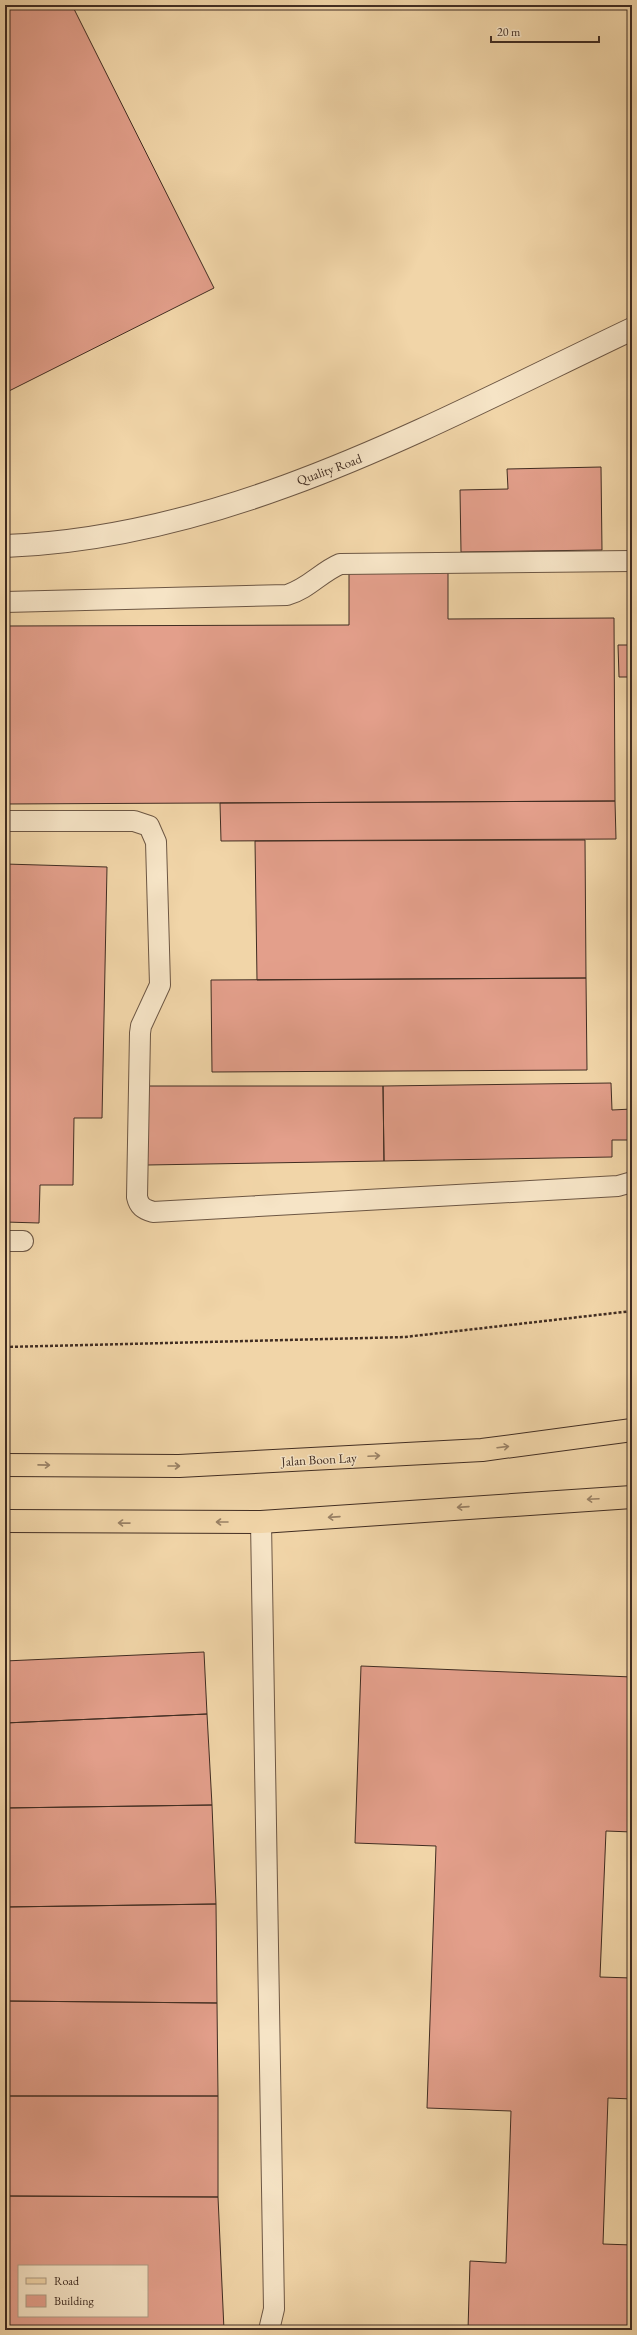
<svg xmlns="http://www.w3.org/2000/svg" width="637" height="2335" viewBox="0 0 637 2335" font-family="'EB Garamond',serif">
<rect width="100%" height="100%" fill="#f1d5a8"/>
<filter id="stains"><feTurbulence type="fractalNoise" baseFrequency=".005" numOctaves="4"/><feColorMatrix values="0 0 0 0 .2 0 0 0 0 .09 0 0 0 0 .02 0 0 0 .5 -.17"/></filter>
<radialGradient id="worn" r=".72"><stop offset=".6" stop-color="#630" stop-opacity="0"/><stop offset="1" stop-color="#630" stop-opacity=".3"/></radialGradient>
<!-- building -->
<path fill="#e39f8b" stroke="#412d22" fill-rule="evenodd" d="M5,5H72L214,288L5,393Z
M601,467L602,550L461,552L460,490L508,489L507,469Z
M349,569H448V619L614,618L615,801L5,804V626L349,625Z
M618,645H632V677H619Z
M615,801L616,839L221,841L220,803Z
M585,840L586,978L257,980L255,841Z
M5,864L107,867L102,1118H74L73,1185H40L39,1223L5,1222Z
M586,978L587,1070L212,1072L211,980Z
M611,1083L612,1110L632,1109V1140H612V1157L384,1161L383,1086Z
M146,1086H383L384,1161L147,1165Z
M204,1652L207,1714L5,1723V1661Z
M361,1666L632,1677V1832L606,1831L600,1977L632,1978V2099L608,2098L603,2244L632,2245V2330H468L470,2261L506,2263L511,2111L427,2108L436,1846L355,1843Z
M207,1714L212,1805L5,1808V1723Z
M212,1805L216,1904L5,1907V1808Z
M216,1904L217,2003L5,2001V1907Z
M5,2001L217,2003L218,2096H5Z
M5,2096H218V2197L5,2196Z
M5,2196L218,2197L224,2330H5ZM19,2266H147V2316H19Z"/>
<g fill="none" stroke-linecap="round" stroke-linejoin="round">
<defs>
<path id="lane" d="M5,602L287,595C308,589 321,572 340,564L632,561
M5,821H134L149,826L156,842L160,985L141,1026L140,1033L137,1197C139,1206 143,1209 153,1212L618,1186L632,1182
M5,1241H23
M261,1522L274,2309L269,2330"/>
<path id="street" d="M5,546C230,538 434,423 632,329"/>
<path id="primary" d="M5,1465L179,1466L482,1450L632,1430
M5,1521L261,1522L632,1497"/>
</defs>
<!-- lane casing -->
<use href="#lane" stroke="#6d5744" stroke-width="22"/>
<!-- street casing -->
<use href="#street" stroke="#6d5744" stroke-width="24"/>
<!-- primary casing -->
<use href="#primary" stroke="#412d22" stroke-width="24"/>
<!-- path -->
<path stroke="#412d22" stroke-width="2.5" stroke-dasharray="3 2" stroke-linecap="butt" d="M5,1347L405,1337L632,1311"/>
<!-- lane -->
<use href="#lane" stroke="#f6e4c6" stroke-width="20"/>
<!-- street -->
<use href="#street" stroke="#f6e4c6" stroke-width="22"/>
<!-- primary -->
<use href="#primary" stroke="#f1d5a8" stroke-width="22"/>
</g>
<!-- one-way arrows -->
<defs><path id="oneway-shaft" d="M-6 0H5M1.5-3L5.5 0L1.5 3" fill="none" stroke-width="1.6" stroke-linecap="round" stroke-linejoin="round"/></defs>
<g stroke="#998165">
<use href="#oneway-shaft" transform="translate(503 1447) rotate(-7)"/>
<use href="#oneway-shaft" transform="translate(374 1456) rotate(-3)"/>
<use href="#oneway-shaft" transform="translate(44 1465) rotate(1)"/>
<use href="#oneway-shaft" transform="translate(174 1466)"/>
<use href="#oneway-shaft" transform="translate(593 1499) rotate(177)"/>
<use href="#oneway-shaft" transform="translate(463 1507) rotate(176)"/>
<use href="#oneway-shaft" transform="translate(334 1517) rotate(176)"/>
<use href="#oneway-shaft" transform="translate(222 1522) rotate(180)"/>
<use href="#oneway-shaft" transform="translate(124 1523) rotate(-179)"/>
</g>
<g text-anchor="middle" stroke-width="3" stroke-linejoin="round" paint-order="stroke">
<!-- street labels -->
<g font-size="13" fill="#412d22" stroke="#f6e4c6">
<text transform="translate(329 469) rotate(-20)" y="5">Quality Road</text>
<text transform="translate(319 1459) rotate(-3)" y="5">Jalan Boon Lay</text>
</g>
</g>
<!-- margin -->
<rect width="637" height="2335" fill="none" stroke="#f1d5a8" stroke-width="20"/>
<rect x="6" y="6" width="625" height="2323" fill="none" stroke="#412d22" stroke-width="2"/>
<rect x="10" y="10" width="617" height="2315" fill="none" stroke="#412d22"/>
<!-- legend -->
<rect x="18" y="2265" width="130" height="52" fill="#f6e4c6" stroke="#ae9b84"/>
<rect x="26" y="2278" width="20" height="6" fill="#f1d5a8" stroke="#ae9b84"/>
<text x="54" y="2285" font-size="12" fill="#412d22">Road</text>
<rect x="26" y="2295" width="20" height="12" fill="#e39f8b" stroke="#ae9b84"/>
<text x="54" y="2305" font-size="12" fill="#412d22">Building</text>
<!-- scale -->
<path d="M491 36v6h108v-6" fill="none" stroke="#412d22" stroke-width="2"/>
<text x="497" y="36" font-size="12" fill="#412d22" stroke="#f6e4c6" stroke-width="3" paint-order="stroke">20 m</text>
<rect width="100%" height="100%" filter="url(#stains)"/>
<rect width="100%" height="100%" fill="url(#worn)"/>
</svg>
